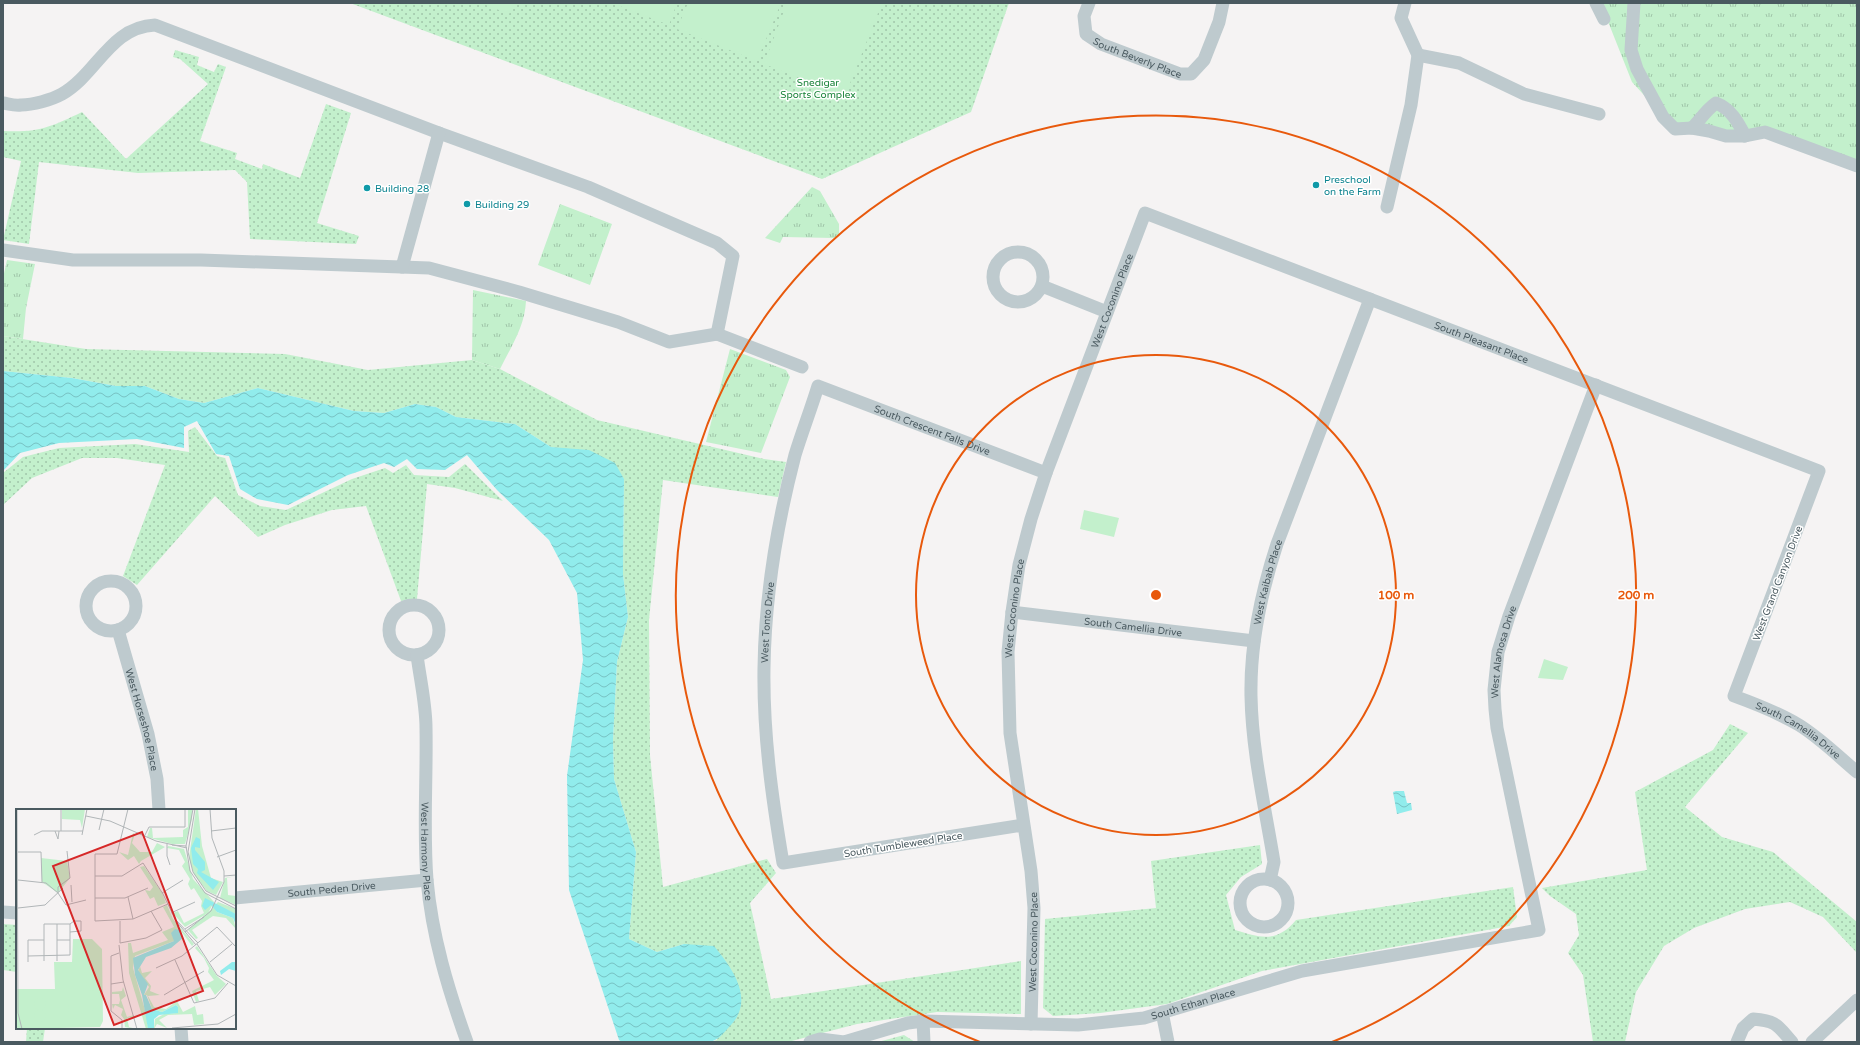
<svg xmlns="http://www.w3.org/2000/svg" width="1860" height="1045" viewBox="0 0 1860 1045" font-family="'Varela Round',sans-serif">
<defs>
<pattern id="grass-tufts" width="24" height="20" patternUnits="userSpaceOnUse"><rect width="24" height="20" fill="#c3f0cc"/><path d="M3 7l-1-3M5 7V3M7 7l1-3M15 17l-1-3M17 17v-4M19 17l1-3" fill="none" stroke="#a0c5a9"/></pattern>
<pattern id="park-dots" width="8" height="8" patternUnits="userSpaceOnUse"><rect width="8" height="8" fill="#c3f0cc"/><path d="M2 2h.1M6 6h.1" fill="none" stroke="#a0c5a9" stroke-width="1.8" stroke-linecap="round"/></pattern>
<pattern id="water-waves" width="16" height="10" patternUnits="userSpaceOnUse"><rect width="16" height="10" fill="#91ecec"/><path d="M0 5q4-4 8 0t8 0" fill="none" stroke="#78c2c3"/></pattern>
</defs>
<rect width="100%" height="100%" fill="#f5f3f3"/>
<!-- grass -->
<path fill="url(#grass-tufts)" d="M1599,3H1857V166L1765,132L1675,129L1632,82L1607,19Z
M812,187L820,191L839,224V235L834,238L783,237L780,243L765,238Z
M560,204L612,224L590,285L538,265Z
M7,260L35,264L26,308L23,339L3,336V278Z
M473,290L526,301C525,326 511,347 500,369L472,360Z
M730,349L786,370L790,377L761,453L706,442Z"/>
<!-- park -->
<path fill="url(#park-dots)" d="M350,3H1009L971,112L822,179Z
M175,50L199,57L197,65L214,72L218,64L226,67L200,141L237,153L235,159L262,169L263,164L300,178L326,104L351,113L317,223L359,236L356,244L250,239L247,182L235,170L138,173L39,162L29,244L3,240L21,161L3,157V131C38,133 51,127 82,112L126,159L208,84L180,59L173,57Z
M3,336L86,349L285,354L368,370L472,360L500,369L597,420L764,459L786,462L778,497L663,480L649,620L650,755L663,887L767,859L776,873L750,903L771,999L1021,961V1014L937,1012L857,1024L788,1042H710L717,1040L684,944L657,952L629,939L636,852L614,779L613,740L617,662L628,617L623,574L624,479L574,451L551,447L515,424L456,417L436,407L415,404L384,413L354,411L258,388L204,403L179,399L145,386H116L72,378L3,371Z
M195,427L217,456L225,458L238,495L260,506L286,510L352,479L385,468L393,473L406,465L414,475L449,477L465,464L503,501L455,488L427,484L417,599L401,601L366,506L332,510L285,525L258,537L215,496L137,585L123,576L165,465L117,458H82L32,478L3,505V473L23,457L59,448L135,444L189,452L188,431Z
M1730,724L1748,733L1685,807L1722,837L1773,852L1857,922V953L1823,917L1790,902L1745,909L1694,928L1664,946L1636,992L1625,1042H1593L1583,975L1568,953L1579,935L1576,914L1550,896L1542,888L1647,870L1635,792L1713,750Z
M1260,845L1262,864L1241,877L1226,895L1235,930C1261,938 1277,943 1296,920L1513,887L1517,917L1509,926L1262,971L1167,1004L1100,1013L1053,1016L1043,1008L1045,919L1156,908L1151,861Z
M3,924L17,925V972L3,970Z
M27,1028H45L43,1042H26Z
M904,1035L915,1042H878Z"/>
<!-- pitch -->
<path fill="#c3f0cc" d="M481,3H514L509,14Z
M612,3H677L669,25Z
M688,3H781L757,61L677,29Z
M787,3H882L845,96L764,64Z
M1084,510L1119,518L1114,537L1080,529Z
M1544,659L1568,667L1563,680L1538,678Z"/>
<!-- water -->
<path fill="url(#water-waves)" d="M3,371L72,378L116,386H145L179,399L204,403L258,388L354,411L384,413L415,404L436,407L456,417L515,424L551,447L589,450L615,463L624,479L623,574L628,617L617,662L613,740L614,779L636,852L629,939L657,952L684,944L714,946C733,969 756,1001 729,1027C723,1034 718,1040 710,1042H622L619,1040L569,890L567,776L583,660L577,593L549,540L497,490L467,455L445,470L417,469L407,459L394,467L384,463L348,475L288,505L257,499L240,489L229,456L216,454L197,421L184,427V448L137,439L59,443L20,453L3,471Z
M1396,791H1404L1407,803H1411L1412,810L1397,814L1393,792Z"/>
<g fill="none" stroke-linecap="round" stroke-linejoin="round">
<!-- street -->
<g stroke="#becace" stroke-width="13">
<path id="s1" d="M1089,3L1084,16L1086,34L1101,44L1180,74H1191L1204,60L1219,22L1223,3"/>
<path d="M1596,3L1604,19"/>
<path d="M1634,3L1631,50L1637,69L1663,117L1675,129L1692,128L1709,131L1726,136H1745L1765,132L1857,166"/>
<path d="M1418,55L1459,63L1524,94L1599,114"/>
<path d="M3,103C9,104 15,106 21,105C33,105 51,100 62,94C97,74 110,27 155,25L439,133L588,187L717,243L733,256L717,334"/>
<path d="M1692,128C1701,119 1705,111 1716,103C1731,109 1738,122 1745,136"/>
<path d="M1387,207L1411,105L1418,55L1401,18L1405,3"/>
<path d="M3,250L73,260H201L429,268L519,292L618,322L669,342L717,334"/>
<circle cx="1018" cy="277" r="25"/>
<path d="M402,267L439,133"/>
<path d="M1042,286L1107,312"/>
<path d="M717,334L802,367"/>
<circle cx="111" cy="606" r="25"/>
<circle cx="414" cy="630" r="25"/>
<path id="s2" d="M1012,612L1254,641"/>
<path id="s3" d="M118,630L148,734L157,779L159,810"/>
<path id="s4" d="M417,655C420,679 426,704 426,728C427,778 423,829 427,880C432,936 448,989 467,1042"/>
<path id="s5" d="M1023,825L783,863C772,798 763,734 764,668C765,596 777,524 795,455C802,432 811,409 818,386L1046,473"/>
<circle cx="1264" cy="903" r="24"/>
<path id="s6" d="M1270,880L1274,862C1265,807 1252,752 1251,696C1250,644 1261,593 1277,544L1370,299"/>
<path id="s7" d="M235,898L427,880"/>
<path d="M3,912L17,913"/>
<path d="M1162,1012L1168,1042"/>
<path d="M923,1021L924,1042"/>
<path id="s8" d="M1031,1024L1034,908L1031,871L1010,733L1008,652L1012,612L1019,565L1031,519L1046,473L1145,213L1819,471L1734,696C1756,704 1779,713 1799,725C1820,738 1838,756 1857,772"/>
<path d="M181,1028L182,1042"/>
<path id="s9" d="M810,1042L820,1039L844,1042L908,1023L923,1021L1078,1025L1144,1018L1302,971L1539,930L1497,728L1495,709L1494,690L1498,652L1509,616L1596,385"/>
<path d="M1737,1042L1743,1028L1753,1019C1777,1021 1777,1025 1792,1042"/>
<path d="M1812,1042L1857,1000"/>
</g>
</g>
<!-- distance rings -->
<g fill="none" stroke="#e8590c" stroke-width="2">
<circle cx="1156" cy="595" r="240"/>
<path d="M980 1042A480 480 0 1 1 1332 1042"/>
</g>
<!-- markers -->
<g fill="#0f9aa8" stroke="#fff" stroke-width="1.5">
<circle cx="1316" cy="185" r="4"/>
<circle cx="367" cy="188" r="4"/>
<circle cx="467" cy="204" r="4"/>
</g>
<g text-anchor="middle" stroke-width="3" stroke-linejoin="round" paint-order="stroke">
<!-- street labels -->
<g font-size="10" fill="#4a5a60" stroke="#fff">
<text dy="4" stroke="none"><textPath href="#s1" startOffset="89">South Beverly Place</textPath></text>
<text dy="4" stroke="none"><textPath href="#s8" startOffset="742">West Coconino Place</textPath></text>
<text dy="4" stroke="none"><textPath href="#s8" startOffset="1196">South Pleasant Place</textPath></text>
<text dy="4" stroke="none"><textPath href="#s5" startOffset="850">South Crescent Falls Drive</textPath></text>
<text dy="4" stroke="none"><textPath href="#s6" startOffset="302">West Kaibab Place</textPath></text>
<text transform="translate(1777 583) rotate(-69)" y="4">West Grand Canyon Drive</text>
<text dy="4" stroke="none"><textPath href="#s8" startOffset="418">West Coconino Place</textPath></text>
<text dy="4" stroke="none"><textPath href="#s5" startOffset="485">West Tonto Drive</textPath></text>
<text dy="4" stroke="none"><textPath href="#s2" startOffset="122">South Camellia Drive</textPath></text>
<text dy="4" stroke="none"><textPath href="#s9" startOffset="1027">West Alamosa Drive</textPath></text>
<text dy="4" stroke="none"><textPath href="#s3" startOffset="93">West Horseshoe Place</textPath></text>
<text dy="4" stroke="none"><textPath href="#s8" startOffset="1871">South Camellia Drive</textPath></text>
<text transform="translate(903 844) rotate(-9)" y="4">South Tumbleweed Place</text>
<text dy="4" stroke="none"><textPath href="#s4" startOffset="197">West Harmony Place</textPath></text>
<text dy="4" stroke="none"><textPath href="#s7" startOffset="97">South Peden Drive</textPath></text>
<text dy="4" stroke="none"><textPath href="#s8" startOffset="82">West Coconino Place</textPath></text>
<text dy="4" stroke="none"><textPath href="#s9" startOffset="389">South Ethan Place</textPath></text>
</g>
<!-- park labels -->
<g font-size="10" fill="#198339" stroke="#fff">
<text x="818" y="86">Snedigar<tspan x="818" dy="12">Sports Complex</tspan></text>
</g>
<!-- culture labels -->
<g font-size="10" fill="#0d838f" stroke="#fff" text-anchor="start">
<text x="1324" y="183">Preschool<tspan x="1324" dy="12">on the Farm</tspan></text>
<text x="375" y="192">Building 28</text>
<text x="475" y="208">Building 29</text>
</g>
</g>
<!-- overview -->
<g transform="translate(16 809)">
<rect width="220" height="220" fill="#f5f3f3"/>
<path d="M172,0H176V10L169,35H156L131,28L134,19H136L137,29L167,28V21L172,18ZM25,49L51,52L54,69L42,84L26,73ZM202,93L220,100V105L199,96ZM198,98L201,103L217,109L220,120L210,109L197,107L176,121L182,129L180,130L172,121Z" fill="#c3f0cc"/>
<path d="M46,0H69L66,19L64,11L46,10ZM180,0H182L186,37L195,69L207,73L200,86L191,82L178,65L173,49ZM117,24L119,25L116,34L124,43H136L141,34L149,38L125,52L123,55L118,47L112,51L103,43L112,46ZM152,37L168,40L177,70L198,93L192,104L169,118L157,104L162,102L168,114L188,104L185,97L186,92L178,79L175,81L172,75L174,70L166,57L169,53L163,41L151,39ZM128,57L146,84L150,94L142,97L138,88L134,90L129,81L134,82L137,78L124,58ZM220,67L211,69L212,86L220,87V96L204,89L209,69ZM151,96L157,110L178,135L176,137L165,122L158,132L119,147L117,159L131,208L132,220H130L113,164L112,134H115L117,144L152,131L146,123L158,118L147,98ZM0,113L1,180H39L38,153H56L57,130H76L86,140L87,212L84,218L0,220ZM181,137L201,167L210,175L199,186L194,178L180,182L183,192L180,193L176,182L198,171L192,163L193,159L188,149L179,139ZM124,157L126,164L136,162L129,169L135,177L134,182L144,186L132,187L138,198L150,200L161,192L167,203L179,197L181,206L187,205L188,215L178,216L176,205L152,206L143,211L151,219L141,215L138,220L139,210L148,205L161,204L162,198L160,196L146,203L136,200L131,186H128L133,178L122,162ZM107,178L110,187L105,191L111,208L118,206V208L111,209L113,218L120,220L109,218L108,210L105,206L107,200L99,196L97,200L96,195H103L104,191L103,185H96V183L106,182Z" fill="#c3f0cc"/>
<path d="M68,141H78V149H74L78,150V158L67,157ZM68 162a5 5 0 1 1 10 0a5 5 0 1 1-10 0ZM70.5 176a5.5 5.5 0 1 1 11 0a5.5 5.5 0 1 1-11 0ZM70,182H83V190H76L77,193H83V199H78L70,209L60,210L52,203L53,185H69ZM18 195a6 6 0 1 1 12 0a6 6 0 1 1-12 0ZM18 207a6 6 0 1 1 12 0a6 6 0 1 1-12 0Z" fill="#c3f0cc"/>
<path d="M180,28L184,30V39L179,38V41L189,53V61L185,63L203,73L197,81L181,64L182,60L177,55L175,39ZM189,89L220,105V116L217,109L201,103L195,96L189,101L186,97ZM159,120L163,121L167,129L155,139L130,148L122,161L132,175L128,186H130L136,200L146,203L160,196L162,198V204L143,206L138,210V220H132L126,186L119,166L117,149L158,132L155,124ZM216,153H220V162L213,160L205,166L204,162Z" fill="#91ecec"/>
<path fill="none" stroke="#b1b6b8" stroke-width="1" d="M1,0L2,204L6,220M45,0V22M112,0L101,45H79V112L117,110L152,95M177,0L170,37L174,62L189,84L220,100M179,0L172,43L177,63L190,82L220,97M70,7L94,12L140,32L171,39M83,21L88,0M39,22L42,30L43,22M195,22L220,19M18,26L26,22H67M66,26L71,0M128,28L133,18H169V0M151,35V47L154,56M156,36L170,37M2,43H25L26,73M201,48L220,41M79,67H106L127,54L147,85L160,112L180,136M208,67L220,66M2,71L30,74L42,84L50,96L70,91M55,76L56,93M42,83V78L54,69L51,42M146,84L167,71M112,88L117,110M79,89H109L132,79M2,99L29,96L47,79M155,104L179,93M159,110L182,134M104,112V134L130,129L146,121L135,102M41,115V152M169,120L188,108M169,123L195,102L208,73V62L196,29L194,0M41,131H54M181,135L201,166L220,177M103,136L107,171L121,220M103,144L95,147V202L106,211V220M12,147L54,146V115M159,151L178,194L199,189L212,174M28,152V115H54L58,112H65V122L54,123M12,153V131H28M194,153L216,135M140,159L166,147L201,118L220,138M95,175L108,173M148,186L188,162M156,219L202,215L220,205"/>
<path fill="#d62828" fill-opacity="0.15" stroke="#d62828" stroke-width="2" d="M126,23L187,182L98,216L37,57Z"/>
<rect width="220" height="220" fill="none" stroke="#4a5a60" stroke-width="2"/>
</g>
<circle cx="1156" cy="595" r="6" fill="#e8590c" stroke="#fff" stroke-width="2"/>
<g font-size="12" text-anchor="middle" font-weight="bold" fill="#e8590c" stroke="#fff" stroke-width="3" stroke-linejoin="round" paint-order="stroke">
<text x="1396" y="599">100 m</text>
<text x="1636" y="599">200 m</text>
</g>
<!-- border -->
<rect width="1860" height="1045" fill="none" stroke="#4a5a60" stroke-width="8"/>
</svg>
